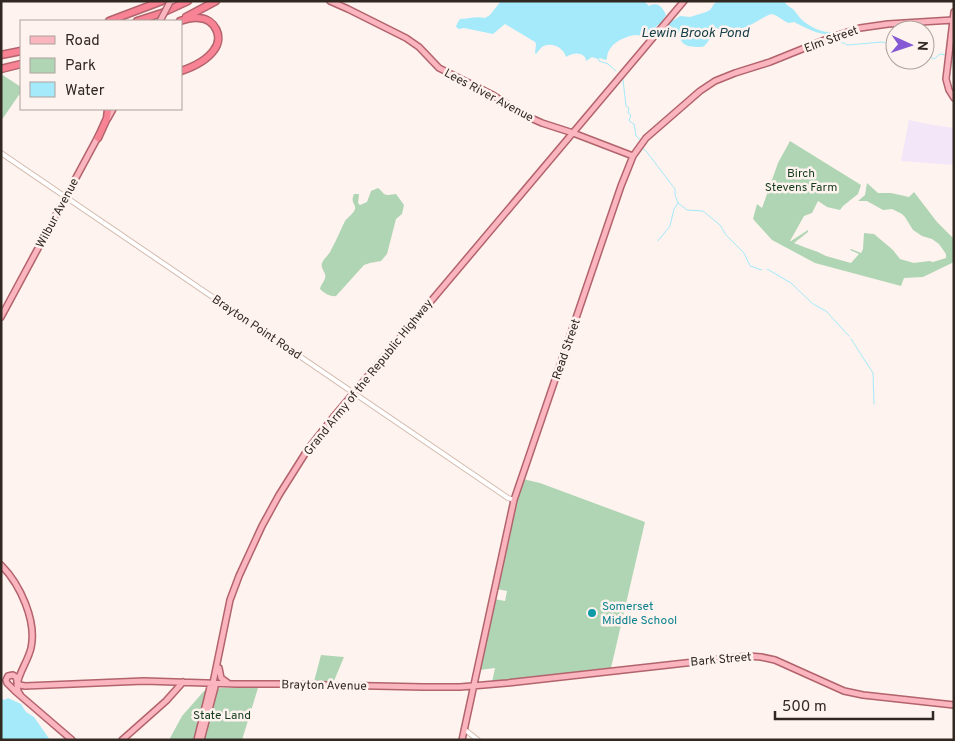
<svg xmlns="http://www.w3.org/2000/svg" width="955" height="741" viewBox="0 0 955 741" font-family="Overpass,sans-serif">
<rect width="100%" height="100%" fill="#fef3ee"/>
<!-- education -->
<path fill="#f4e6f9" d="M909,120L927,124L954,128V165L901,161Z"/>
<!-- green -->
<path fill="#b0d5b4" d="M1,74L21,87V92L1,121Z
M790,141L861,185L858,194L843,206L840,210L827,207L818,201L812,213L804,216L790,241H791L808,230V232L794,243L804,247L818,252L826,256L851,263L859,254L850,250L851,249L861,253L863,249L864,233L874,234L893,250L900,259L914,263L929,261L933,262L946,258V254L939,244L932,239L922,236L913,230L905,217L902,214L892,209L883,210L867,201H858L865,195L867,183L878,193H891L909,197L914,192L937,222L954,239V262L923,277L904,278L901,286L815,263L772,240L753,219L757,204L762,208L778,163Z
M378,188C381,190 382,192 384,194C388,196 392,194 396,194L404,205L402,214L396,219L387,254L381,261L370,263L364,265L336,296C330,297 324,293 320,289C321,284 324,282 325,278C327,273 320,269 322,263C324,258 329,255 331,250C336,241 340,231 345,221C347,218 354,213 355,209C356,203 350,203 354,194H359L358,203L360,205L367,202L371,191Z
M523,479L540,483L645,522L611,668L492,682L495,668L479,670L494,599L505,601L507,591L497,589L516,500Z
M321,655L344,657L331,688L312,689Z
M221,688H258L242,740H169L182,716L204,691Z"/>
<!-- water -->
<path fill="#a4eafa" d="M501,1H644L649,6C657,1 663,7 666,15L662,21L669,23L680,16L690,17L706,12L710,10L714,4L718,1H784C787,6 789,6 793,9C796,12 798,16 801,19C807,25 821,33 830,32L832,34C822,37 802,26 794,22L788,23L775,15L771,14C760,18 750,28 737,29C733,29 729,26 725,27C721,27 718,30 714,30C711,35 710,40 706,44C703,48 703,46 699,47C689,47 680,46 679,33H677L675,36L672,33L668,39L662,37V35L669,26L668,25L659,24L647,35C643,36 639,35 635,35C622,37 607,45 607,59L605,60L600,58L598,59L592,57L586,61L585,57C579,52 573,53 566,57C564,48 551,41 542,47C540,49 538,51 536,54L535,53L536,44L535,42L505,24L493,34L464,28L459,29L457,28L456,26L458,22L460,19C469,19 476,16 485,18L490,15Z
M1,698L4,700L8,698L21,704L26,712L34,717L50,740H1Z"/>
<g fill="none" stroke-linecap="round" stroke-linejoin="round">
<!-- stream -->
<path stroke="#a4eafa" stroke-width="1" d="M838,39L842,43H844L847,45L882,42L895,45
M925,55L934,59L940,54L946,55
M598,56L599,61L608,64L616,71
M951,56L954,57
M623,80L626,106L629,108L628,113L631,115L629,121L634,124L636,136L641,140
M642,148L646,151L675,189V195L678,203L687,210L703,211L720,225L726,235L744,253L750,266L762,270
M658,241L670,226L674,209L678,203
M767,269L791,283L813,304L826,311L849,336
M851,339L873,373L874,404"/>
<defs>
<path id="minor" d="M1,153L508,498L514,500
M464,729L478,740"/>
<path id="major" d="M330,1L348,9L406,38L419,47L439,68L493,95L522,114L542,123L573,133L633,156
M954,12L946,79L949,90L954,98
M108,118L113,109
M1,317L99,135
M1,565C20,584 37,621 31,648C28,661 19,672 17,685L18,691L21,696
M219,668L221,678L228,683
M17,681L16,677L13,675L8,676L6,680L7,683L15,691L72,740
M17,682L20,685L25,686L144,681L237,684H282L424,687H460L507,683L748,656L761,657L775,660L844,691L863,695L954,705
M122,740L166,701L183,682
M197,740L210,687L213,683
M201,740L215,687L213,683L230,600L239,576L262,526L279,495L308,449L335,415L684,1
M462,740L514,500L621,186L633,156L646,138L700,91L715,81L735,73L770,62L832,37L860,28L888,24L953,20"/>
<path id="highway" d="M186,17L216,1
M109,21L162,1
M137,21L162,13L188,1
M180,21C186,19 192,17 199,18C215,19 224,37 214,50C207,60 193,67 181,71
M1,55L21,51
M1,69L21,64
M98,138L107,118L108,109"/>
</defs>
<!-- minor casing -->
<use href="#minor" stroke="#d4bbae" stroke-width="6"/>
<!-- major casing -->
<use href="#major" stroke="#b2636c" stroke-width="8"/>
<!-- highway casing -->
<use href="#highway" stroke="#b2636c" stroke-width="9"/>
<!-- minor -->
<use href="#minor" stroke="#fff" stroke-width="4"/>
<!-- major -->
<use href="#major" stroke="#fbb5bf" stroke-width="5"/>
<!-- highway -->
<use href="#highway" stroke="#f88394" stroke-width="6"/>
<defs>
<path id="major-bridge" d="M160,21L170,2"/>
</defs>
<!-- major-bridge casing -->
<use href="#major-bridge" stroke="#b2636c" stroke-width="8" stroke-linecap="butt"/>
<!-- major-bridge -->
<use href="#major-bridge" stroke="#fbb5bf" stroke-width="5"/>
</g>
<!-- markers -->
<circle fill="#0f9aa8" stroke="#fef3ee" stroke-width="2" cx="592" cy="613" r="5"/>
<g text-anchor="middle" stroke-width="5" stroke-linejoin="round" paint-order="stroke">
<!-- street labels -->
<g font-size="12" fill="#312822" stroke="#fef3ee">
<text transform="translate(831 39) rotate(-20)" y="4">Elm Street</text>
<text transform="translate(489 95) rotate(28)" y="4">Lees River Avenue</text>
<text transform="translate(57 213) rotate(-62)" y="4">Wilbur Avenue</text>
<text transform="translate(257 327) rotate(34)" y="4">Brayton Point Road</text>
<text transform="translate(566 349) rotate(-71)" y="4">Read Street</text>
<text transform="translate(368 377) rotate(-51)" y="4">Grand Army of the Republic Highway</text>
<text transform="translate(721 659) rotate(-5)" y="4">Bark Street</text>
<text transform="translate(324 685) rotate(1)" y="4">Brayton Avenue</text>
</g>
<!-- park labels -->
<g font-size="12" fill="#133c1c" stroke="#fef3ee">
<text x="801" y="177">Birch<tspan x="801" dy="14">Stevens Farm</tspan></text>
<text x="222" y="719">State Land</text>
</g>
<!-- culture labels -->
<g font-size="12" fill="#0d838f" stroke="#fef3ee" text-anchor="start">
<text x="602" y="610">Somerset<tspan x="602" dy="14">Middle School</tspan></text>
</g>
<!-- water labels -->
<g font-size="14" font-style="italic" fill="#17414a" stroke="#fef3ee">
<text x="695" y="37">Lewin Brook Pond</text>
</g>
</g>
<!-- border -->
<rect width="955" height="741" fill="none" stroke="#312822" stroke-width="5"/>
<!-- legend -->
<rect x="20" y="20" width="162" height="90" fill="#fef3ee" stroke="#aca29c"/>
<rect x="30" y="36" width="25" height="8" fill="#fbb5bf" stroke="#aca29c"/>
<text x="65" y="45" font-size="15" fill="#312822">Road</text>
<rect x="30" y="58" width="25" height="15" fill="#b0d5b4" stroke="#aca29c"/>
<text x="65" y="70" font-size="15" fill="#312822">Park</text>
<rect x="30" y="82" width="25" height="15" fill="#a4eafa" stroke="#aca29c"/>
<text x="65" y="95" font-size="15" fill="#312822">Water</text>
<!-- north arrow -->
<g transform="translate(910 45) rotate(93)"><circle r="24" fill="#fef3ee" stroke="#aca29c"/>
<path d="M0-4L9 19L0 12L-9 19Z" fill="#8559d3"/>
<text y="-8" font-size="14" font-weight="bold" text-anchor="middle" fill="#312822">N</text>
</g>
<!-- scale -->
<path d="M775 711v8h158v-8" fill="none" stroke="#312822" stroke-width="2.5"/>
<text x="782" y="711" font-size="15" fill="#312822" stroke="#fef3ee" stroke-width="4" paint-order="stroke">500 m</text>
</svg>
